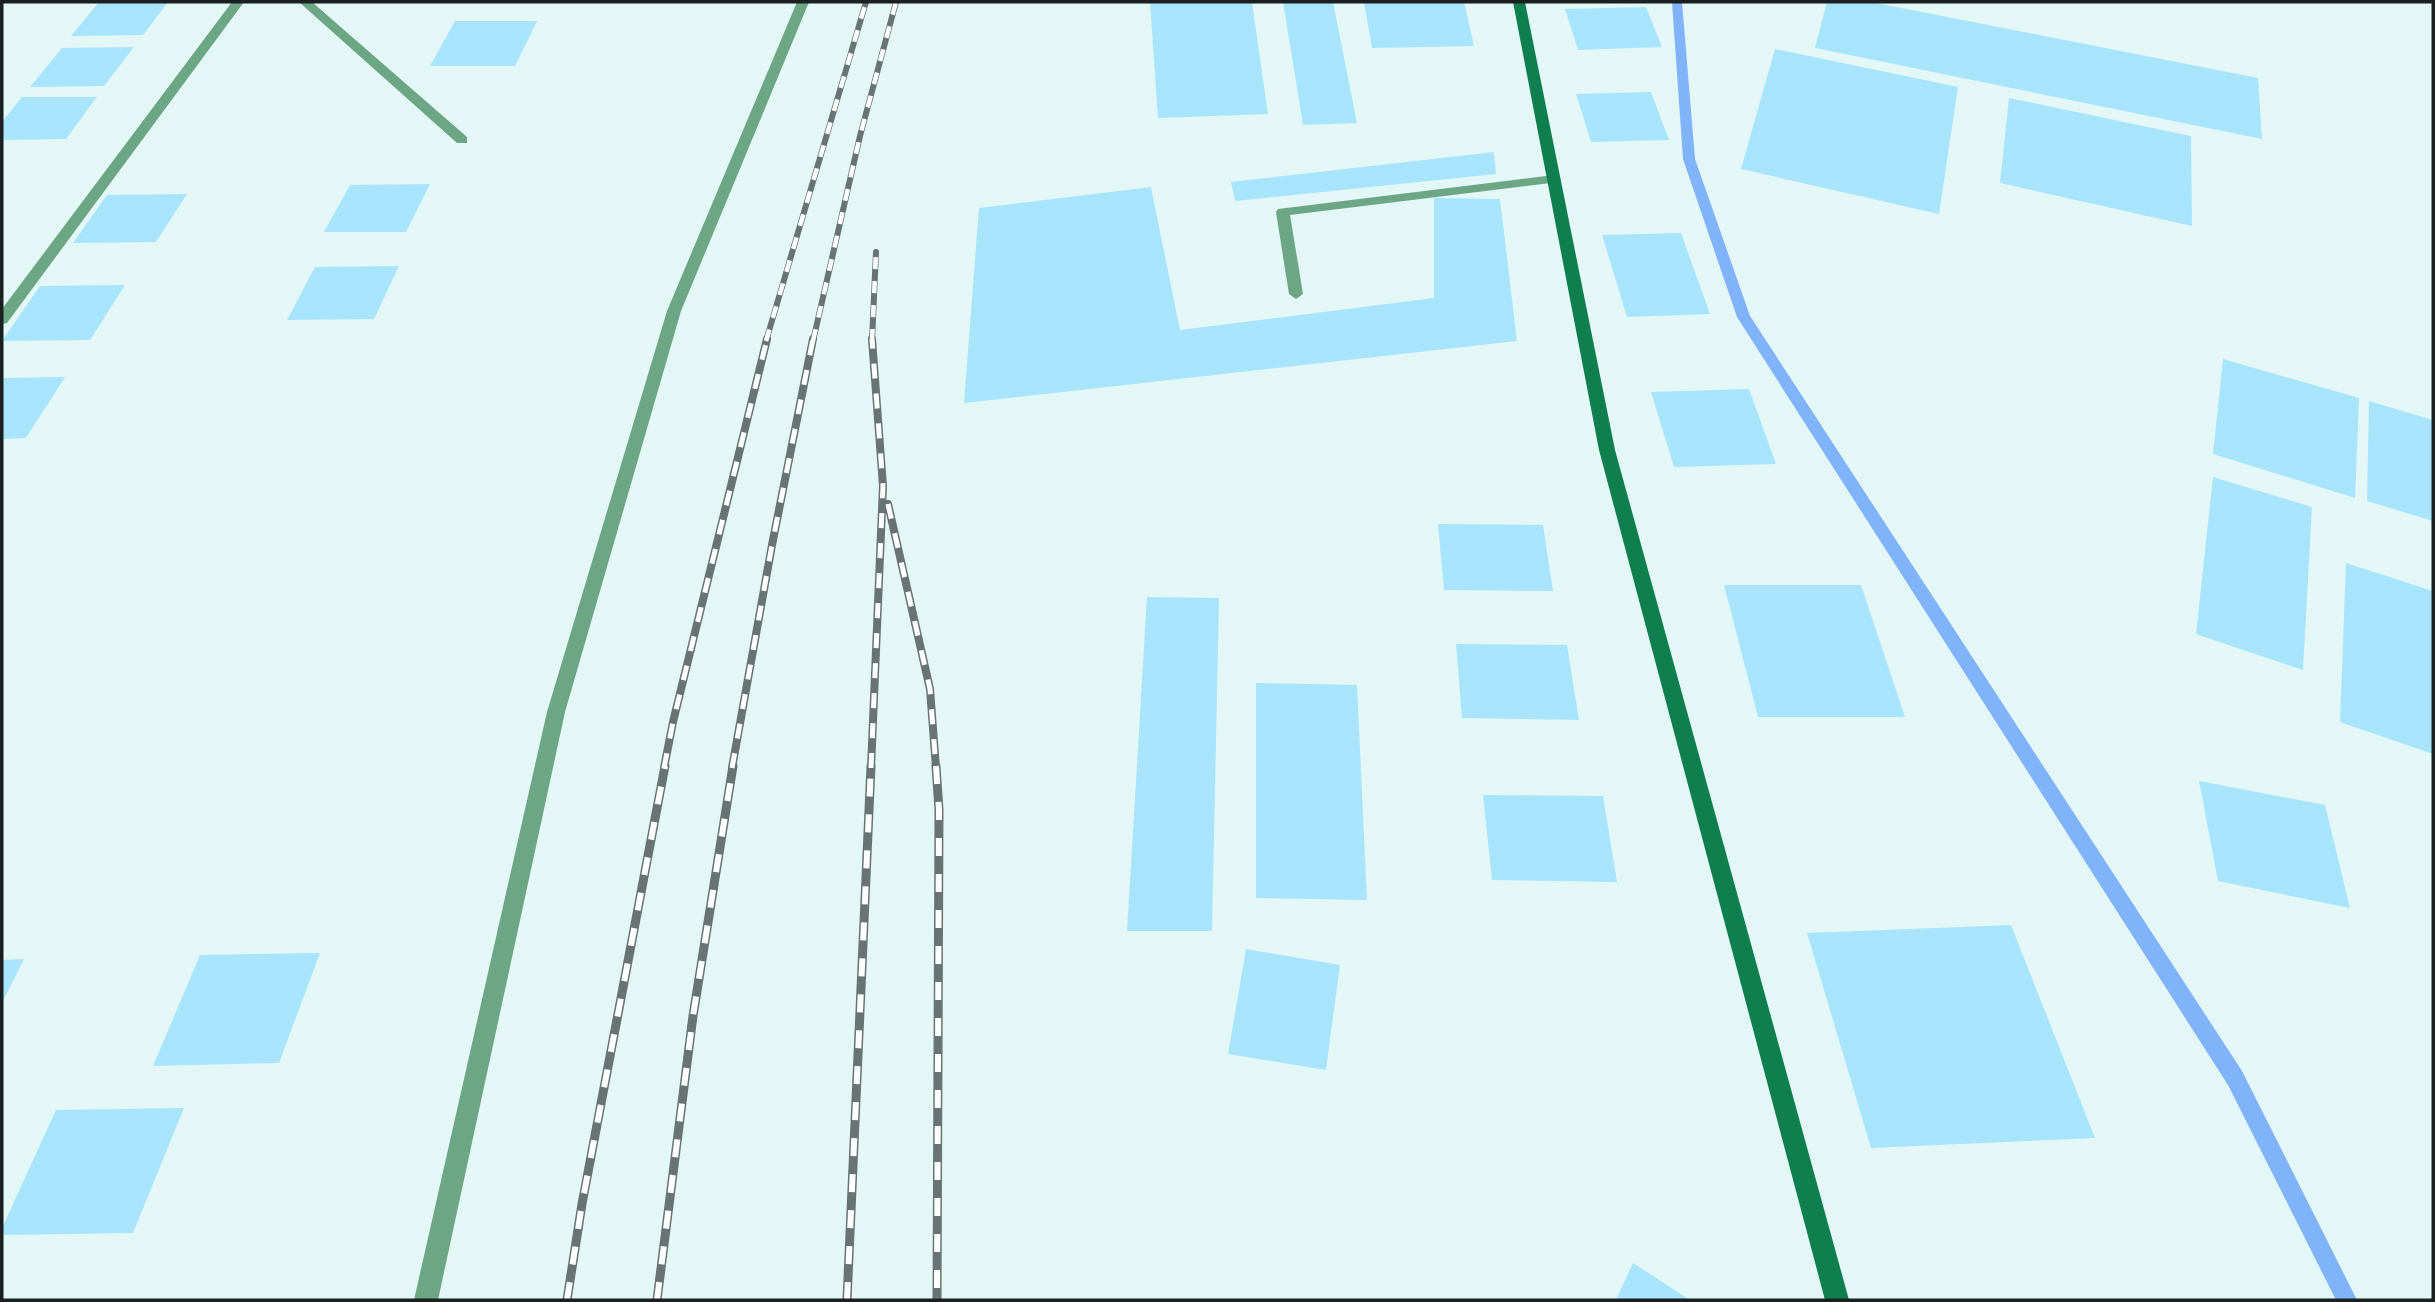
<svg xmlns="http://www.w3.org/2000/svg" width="2435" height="1302" viewBox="0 0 2435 1302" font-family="Raleway,sans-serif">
<rect width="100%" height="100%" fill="#e3f7f6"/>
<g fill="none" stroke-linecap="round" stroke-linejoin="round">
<!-- stream -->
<path fill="#81b3fa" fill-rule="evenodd" d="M1672,2H1682L1695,159L1750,316L2242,1071L2357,1300H2336L2228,1085L1737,317L1683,159Z"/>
</g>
<!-- building -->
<path fill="#a8e5fd" d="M99,2H168L143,35L71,36Z
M1150,2H1252L1268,114L1158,118Z
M1283,2H1333L1357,123L1303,125Z
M1464,2L1474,46L1372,48L1364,3Z
M1827,2H1871L2258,78L2262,139L1815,48Z
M1646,7L1662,47L1578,50L1565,9Z
M455,21H537L515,66H430Z
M134,47L104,86L30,87L62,48Z
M1775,49L1958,87L1939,214L1741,169Z
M1651,92L1669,140L1591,142L1576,94Z
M22,97H97L66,139L2,140V122Z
M2009,98L2191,136L2192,226L2000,183Z
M1494,152L1496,174L1235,201L1231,182Z
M430,184L406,232H324L350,185Z
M1151,187L1180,330L1434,298V198L1500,199L1517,341L964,403L979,208Z
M187,194L156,242L73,243L107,195Z
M1681,233L1710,314L1627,317L1602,235Z
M399,266L374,319L287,320L315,267Z
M125,285L90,340L2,341L40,286Z
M2223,359L2359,398L2355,498L2213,454Z
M65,377L26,438L2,439V378Z
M1749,389L1776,464L1674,467L1651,392Z
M2369,401L2433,420V521L2367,501Z
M2213,477L2312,507L2303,670L2196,634Z
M1438,524L1543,525L1553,591L1444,590Z
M2346,563L2433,591V754L2340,722Z
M1724,585H1861L1905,717H1758Z
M1147,597L1219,598L1212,931H1127Z
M1456,644L1567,645L1579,720L1462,718Z
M1256,683L1357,685L1367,900L1256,898Z
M2199,781L2325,805L2350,908L2218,881Z
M1483,795L1603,796L1617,882L1492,880Z
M2011,925L2095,1138L1871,1148L1807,933Z
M1246,949L1340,965L1326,1070L1228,1054Z
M320,953L279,1063L153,1066L200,955Z
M24,959L2,1003V960Z
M184,1108L133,1233L2,1235V1228L56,1110Z
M1633,1263L1690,1300H1616Z"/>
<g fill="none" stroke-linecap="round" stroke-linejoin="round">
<!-- lane -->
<path fill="#6ca684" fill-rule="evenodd" d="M299,2H312L467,137V143H457Z
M1554,175L1561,179L1559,182L1290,215L1303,294L1296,299L1289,294L1276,212L1278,209Z"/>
<!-- street -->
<path fill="#6ca684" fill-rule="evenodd" d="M232,2H244L7,323L2,324V309Z
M797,2H809L681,311L565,712L438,1300H414L547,712L667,311Z"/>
<!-- secondary -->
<path fill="#0f7f4f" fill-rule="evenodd" d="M1513,2H1525L1615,450L1849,1300H1825L1599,450Z"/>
<defs>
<path id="rail-far2" d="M766,341L866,2
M813,341L860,136L896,2
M872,341L876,252"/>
<path id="rail-far1" d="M888,504L930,689L936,768
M664,768L673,722L767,339
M732,768L772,545L813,339
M871,768L883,486L872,339"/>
<path id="rail" d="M936,766L939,810L937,1300
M567,1300L582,1204L665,766
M657,1300L693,1016L733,766
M847,1300L871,766"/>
</defs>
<!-- rail-far2 casing -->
<use href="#rail-far2" stroke="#687473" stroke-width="6"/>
<!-- rail-far1 casing -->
<use href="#rail-far1" stroke="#687473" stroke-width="8"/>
<!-- rail casing -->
<use href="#rail" stroke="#687473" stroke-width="9"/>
<!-- rail-far2 -->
<use href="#rail-far2" stroke="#fff" stroke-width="4.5" stroke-dasharray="12" stroke-linecap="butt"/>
<!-- rail-far1 -->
<use href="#rail-far1" stroke="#fff" stroke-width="5" stroke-dasharray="15" stroke-linecap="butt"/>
<!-- rail -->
<use href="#rail" stroke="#fff" stroke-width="6" stroke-dasharray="18" stroke-linecap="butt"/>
</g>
<!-- border -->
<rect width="2435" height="1302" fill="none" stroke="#19201f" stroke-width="7"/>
</svg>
